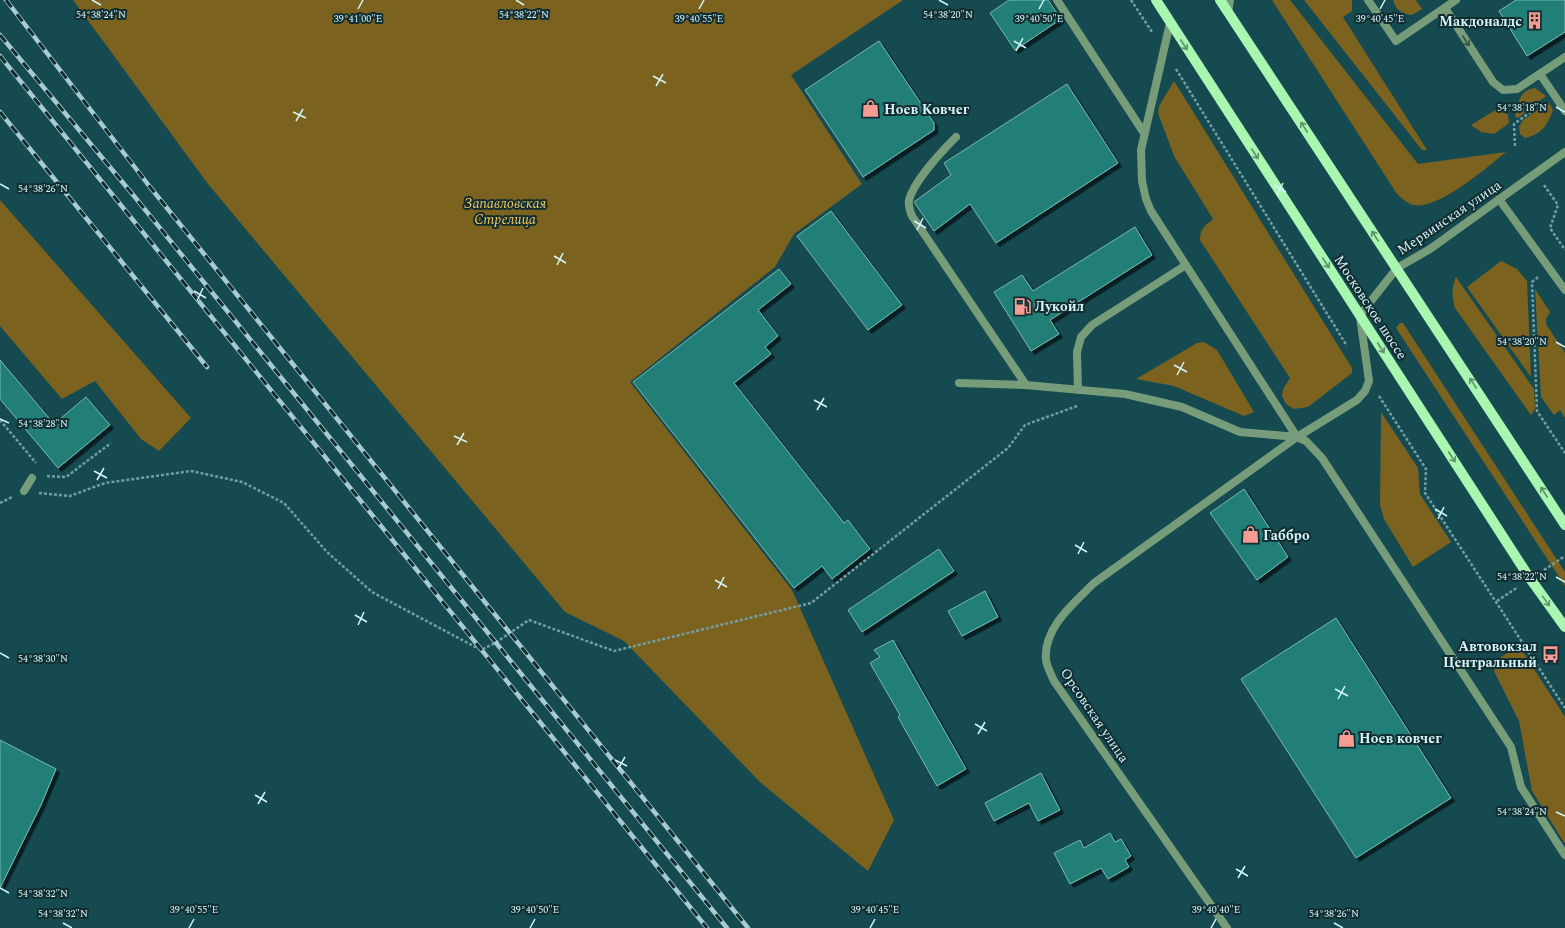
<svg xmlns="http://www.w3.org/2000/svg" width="1565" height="928" viewBox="0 0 1565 928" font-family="Spectral,serif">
<defs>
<filter id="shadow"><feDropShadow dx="3.5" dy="3.5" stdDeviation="0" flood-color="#0009"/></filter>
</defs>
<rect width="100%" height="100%" fill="#154a50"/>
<!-- green -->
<path fill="#7c621f" d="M73,0H903L791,75L862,184L794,234L775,267L630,382L792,590L894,820L868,871L760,782L624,641L565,612L208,184Z
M1272,0H1290L1418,164L1506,152C1487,167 1435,214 1410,204C1406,202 1401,197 1397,194Z
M1304,0H1352V11L1343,17L1427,150H1422Z
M1393,0H1416L1422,9L1412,15C1402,14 1396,10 1393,0Z
M1174,81L1352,368V373L1308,407L1294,409L1286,404L1282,396L1283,389L1290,378L1200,240C1200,228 1205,226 1213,219L1174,156L1158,113L1159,106Z
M1535,88L1546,96L1518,118L1515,117C1519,102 1518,91 1535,88Z
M1549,102L1553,110C1547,126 1542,134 1525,138L1520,134L1519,127L1523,120Z
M1497,109H1501L1508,115L1509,123L1494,134L1481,132L1471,125Z
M0,200L191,418L159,451L141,439L95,381L62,399L0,326Z
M1501,261L1517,269L1527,281L1531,377L1467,287Z
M1456,277L1534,389L1535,409L1531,415L1455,308C1452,297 1451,288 1456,277Z
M1535,289L1550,312L1546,319V324L1565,353V418L1560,410L1554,415L1541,397Z
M1400,323H1403L1565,572V586L1396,328Z
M1204,342L1217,350L1254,412L1244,416L1174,386L1136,379L1197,343Z
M1381,412L1418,468L1420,494L1451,542L1413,567L1384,519L1380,505Z
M1510,651L1523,652L1565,717V844L1532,791L1519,721L1494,671L1497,660Z"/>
<!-- building -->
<path fill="#207f78" stroke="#77bab2" filter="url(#shadow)" d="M1009,0H1048L1061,19L1015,50L990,13Z
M1516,0H1565V32L1527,56L1499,11Z
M879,41L934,123V130L863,177L805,90Z
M1067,84L1118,163L996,243L970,204L934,231L914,202L951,175L944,163Z
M831,211L902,305L868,330L797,236Z
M1135,227L1152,255L1050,320L1059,334L1031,351L994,292L1022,275L1033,291Z
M779,269L791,284L758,310L778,336L765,347L771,354L734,383L844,523L848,520L870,549L832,579L822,566L794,588L633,382Z
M0,360L54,424L86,397L110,425L58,468L0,399Z
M1244,489L1288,557L1257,580L1210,513Z
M939,549L954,571L862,632L848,610Z
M985,591L998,617L962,636L948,611Z
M1336,618L1451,798L1356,858L1241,679Z
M893,640L966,769L937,786L898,717L900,715L870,663L880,657L874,650Z
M0,740L56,769L41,805L0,888Z
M1041,773L1060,810L1038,821L1029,803L994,821L985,803Z
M1110,833L1115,842L1121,839L1131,856L1125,860L1129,867L1108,879L1101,868L1070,884L1054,853L1080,840L1084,848Z"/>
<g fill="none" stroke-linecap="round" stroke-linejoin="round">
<!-- path -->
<path stroke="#739ea4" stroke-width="2.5" stroke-dasharray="3 2" stroke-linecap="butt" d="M1131,0L1152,32
M1176,69L1347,346
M1515,146L1514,124L1543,103
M1544,185L1558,205L1550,228L1565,250
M1538,277L1532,282L1537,411L1565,453
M1379,396L1426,469L1425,493L1565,708
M0,420L36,463
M47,476L66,477L111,443
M39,493L70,496L105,483L191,471L242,482L284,503L327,552L372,592L481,650L495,643L529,620L614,651L811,603L1008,448L1025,425L1077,406
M0,503L12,497
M1544,570L1565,556
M1497,601L1518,587"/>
<!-- service -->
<path stroke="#779c7a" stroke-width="8" d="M1057,0L1144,133
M1368,0L1396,41L1456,0
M1445,8L1493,82L1503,90L1517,89L1565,57
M1170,23L1141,150L1142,181L1146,199L1151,211L1297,437
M1540,74L1565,111
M956,137C942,151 914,181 909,200C908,206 910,211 912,216L1026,385
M1499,199L1565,290
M959,383L1026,385L1125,394L1182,407L1240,432L1297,437
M1078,390L1077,352L1081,337L1092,325L1186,265
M24,491L32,478"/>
<!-- minor -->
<path stroke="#779c7a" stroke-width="8" d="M1228,13L1230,0
M1297,437L1306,441L1322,458L1511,747L1521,787L1565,855
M1227,928L1054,681C1051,674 1047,667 1046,660C1043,628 1073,604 1094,583L1297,437L1357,400L1365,391L1369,381L1360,317"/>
<!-- tertiary -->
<path stroke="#779c7a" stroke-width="8" d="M1360,315L1397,268L1430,249L1565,152"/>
<!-- primary -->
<path stroke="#a9f6b0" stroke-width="10" d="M1156,0L1529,577L1565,627
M1220,0L1565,525"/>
<defs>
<path id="rail" d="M6,0L150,187L748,928
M0,35L134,196L727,928
M0,56L707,928
M0,112L207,367"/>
</defs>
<!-- rail casing -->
<use href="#rail" stroke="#a6cbd0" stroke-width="4.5"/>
<!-- rail -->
<use href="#rail" stroke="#112d31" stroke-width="3" stroke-dasharray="9" stroke-linecap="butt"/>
</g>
<!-- one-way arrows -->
<defs><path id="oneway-shaft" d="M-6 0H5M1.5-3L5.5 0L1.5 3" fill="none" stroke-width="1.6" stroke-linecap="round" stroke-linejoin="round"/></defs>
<use stroke="#35544b" href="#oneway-shaft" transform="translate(1466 41) rotate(57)"/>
<g stroke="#5d9270">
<use href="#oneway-shaft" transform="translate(1184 45) rotate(57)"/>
<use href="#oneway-shaft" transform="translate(1304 127) rotate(-123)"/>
<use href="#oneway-shaft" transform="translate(1255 154) rotate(57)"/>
<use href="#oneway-shaft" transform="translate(1375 236) rotate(-123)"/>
<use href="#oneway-shaft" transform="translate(1326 263) rotate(57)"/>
<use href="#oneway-shaft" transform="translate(1381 348) rotate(57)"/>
<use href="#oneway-shaft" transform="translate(1473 383) rotate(-123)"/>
<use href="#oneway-shaft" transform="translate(1452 457) rotate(57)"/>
<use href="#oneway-shaft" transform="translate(1544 492) rotate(-123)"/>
<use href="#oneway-shaft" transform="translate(1546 601) rotate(55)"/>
</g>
<!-- ticks -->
<path fill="none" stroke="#d5f5fa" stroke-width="1.5" d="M92,0L101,5M516,0L524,5M939,0L948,5M358,9L363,0M699,9L704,0M1039,9L1044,0M1380,9L1385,0M1014,41L1026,48M1016,51L1023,38M653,76L666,83M656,86L663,74M1556,107L1565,112M293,112L306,118M296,121L303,109M0,184L9,189M1274,185L1286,192M1277,195L1283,183M914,221L926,228M917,230L923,218M554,256L566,263M557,265L563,253M194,291L206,298M197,301L203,288M1556,342L1565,347M1174,365L1187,372M1177,375L1184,362M814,400L827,407M817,410L824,398M0,419L9,423M454,436L467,442M457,445L464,433M94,471L107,478M97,480L104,468M1435,509L1447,516M1438,519L1444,507M1075,545L1087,552M1078,554L1084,542M1556,577L1565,582M715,580L727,587M718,589L724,577M355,615L367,622M358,625L364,612M0,653L9,658M1335,689L1348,696M1338,699L1345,686M975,724L987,731M978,734L985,722M615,760L627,766M618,769L625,757M255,795L267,802M258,804L265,792M1556,812L1565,816M1236,869L1248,876M1238,878L1245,866M0,888L9,893M63,923L72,928M1334,923L1343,928M189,928L194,919M530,928L535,919M870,928L875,919M1211,928L1216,919"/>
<!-- icons -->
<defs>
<symbol id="building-bare" viewBox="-9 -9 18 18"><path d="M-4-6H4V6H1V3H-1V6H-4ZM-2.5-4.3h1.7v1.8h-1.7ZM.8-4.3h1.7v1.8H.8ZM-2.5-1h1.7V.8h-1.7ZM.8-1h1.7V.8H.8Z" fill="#f59c92" stroke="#112d31" stroke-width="2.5" paint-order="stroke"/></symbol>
<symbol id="shop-bare" viewBox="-9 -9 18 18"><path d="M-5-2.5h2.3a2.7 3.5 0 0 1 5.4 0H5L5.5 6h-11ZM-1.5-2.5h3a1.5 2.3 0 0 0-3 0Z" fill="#f59c92" stroke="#112d31" stroke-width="2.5" paint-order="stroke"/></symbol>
<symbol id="fuel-bare" viewBox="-9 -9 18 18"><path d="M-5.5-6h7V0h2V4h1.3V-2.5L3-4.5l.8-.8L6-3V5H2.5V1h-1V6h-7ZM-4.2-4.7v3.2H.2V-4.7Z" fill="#f59c92" stroke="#112d31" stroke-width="2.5" paint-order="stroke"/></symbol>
<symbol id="bus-bare" viewBox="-9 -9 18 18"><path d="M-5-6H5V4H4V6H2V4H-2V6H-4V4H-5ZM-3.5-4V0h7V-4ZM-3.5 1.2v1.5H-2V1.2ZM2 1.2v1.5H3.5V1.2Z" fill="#f59c92" stroke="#112d31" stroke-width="2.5" paint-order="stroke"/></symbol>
</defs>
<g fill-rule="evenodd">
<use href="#building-bare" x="1522" y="8" width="25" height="25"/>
<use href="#shop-bare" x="858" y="96" width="25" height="25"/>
<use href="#fuel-bare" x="1010" y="294" width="25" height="25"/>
<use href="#shop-bare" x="1238" y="522" width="25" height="25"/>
<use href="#bus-bare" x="1538" y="642" width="25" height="25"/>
<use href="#shop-bare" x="1334" y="726" width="25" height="25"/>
</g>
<g text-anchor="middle" stroke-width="4" stroke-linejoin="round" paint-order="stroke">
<!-- poi labels -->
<g font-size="14" font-weight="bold" fill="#d5f5fa" stroke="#112d31" text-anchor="start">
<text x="1522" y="26" text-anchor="end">Макдоналдс</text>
<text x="884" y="114">Ноев Ковчег</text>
<text x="1035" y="311">Лукойл</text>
<text x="1263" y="540">Габбро</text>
<text x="1537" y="651" text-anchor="end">Автовокзал<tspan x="1537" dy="16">Центральный</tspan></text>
<text x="1359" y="743">Ноев ковчег</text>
</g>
<!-- park labels -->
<g font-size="14" font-style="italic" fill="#f8ca5b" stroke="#112d31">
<text x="505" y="208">Запавловская<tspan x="505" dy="16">Стрелица</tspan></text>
</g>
<!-- street labels -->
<g font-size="14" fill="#d5f5fa" stroke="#112d31">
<text transform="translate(1449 217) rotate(-34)" y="5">Мервинская улица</text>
<text transform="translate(1371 307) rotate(57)" y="5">Московское шоссе</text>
<text transform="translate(1095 715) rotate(56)" y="5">Орсовская улица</text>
</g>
</g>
<g font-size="10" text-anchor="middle" fill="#d5f5fa" stroke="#112d31" stroke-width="4" stroke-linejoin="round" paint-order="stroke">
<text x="948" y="18">54°38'20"N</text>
<text x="101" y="18">54°38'24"N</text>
<text x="524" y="18">54°38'22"N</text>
<text x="358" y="22">39°41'00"E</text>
<text x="699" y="22">39°40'55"E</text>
<text x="1039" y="22">39°40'50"E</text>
<text x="1380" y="22">39°40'45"E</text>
<text x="1522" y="111">54°38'18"N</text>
<text x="43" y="192">54°38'26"N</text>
<text x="1522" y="345">54°38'20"N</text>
<text x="43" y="427">54°38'28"N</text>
<text x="1522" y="580">54°38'22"N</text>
<text x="43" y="662">54°38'30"N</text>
<text x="1522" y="815">54°38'24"N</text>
<text x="43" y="897">54°38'32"N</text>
<text x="194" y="913">39°40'55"E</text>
<text x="535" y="913">39°40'50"E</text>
<text x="875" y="913">39°40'45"E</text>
<text x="1216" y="913">39°40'40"E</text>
<text x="63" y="917">54°38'32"N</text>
<text x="1334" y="917">54°38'26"N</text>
</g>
</svg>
